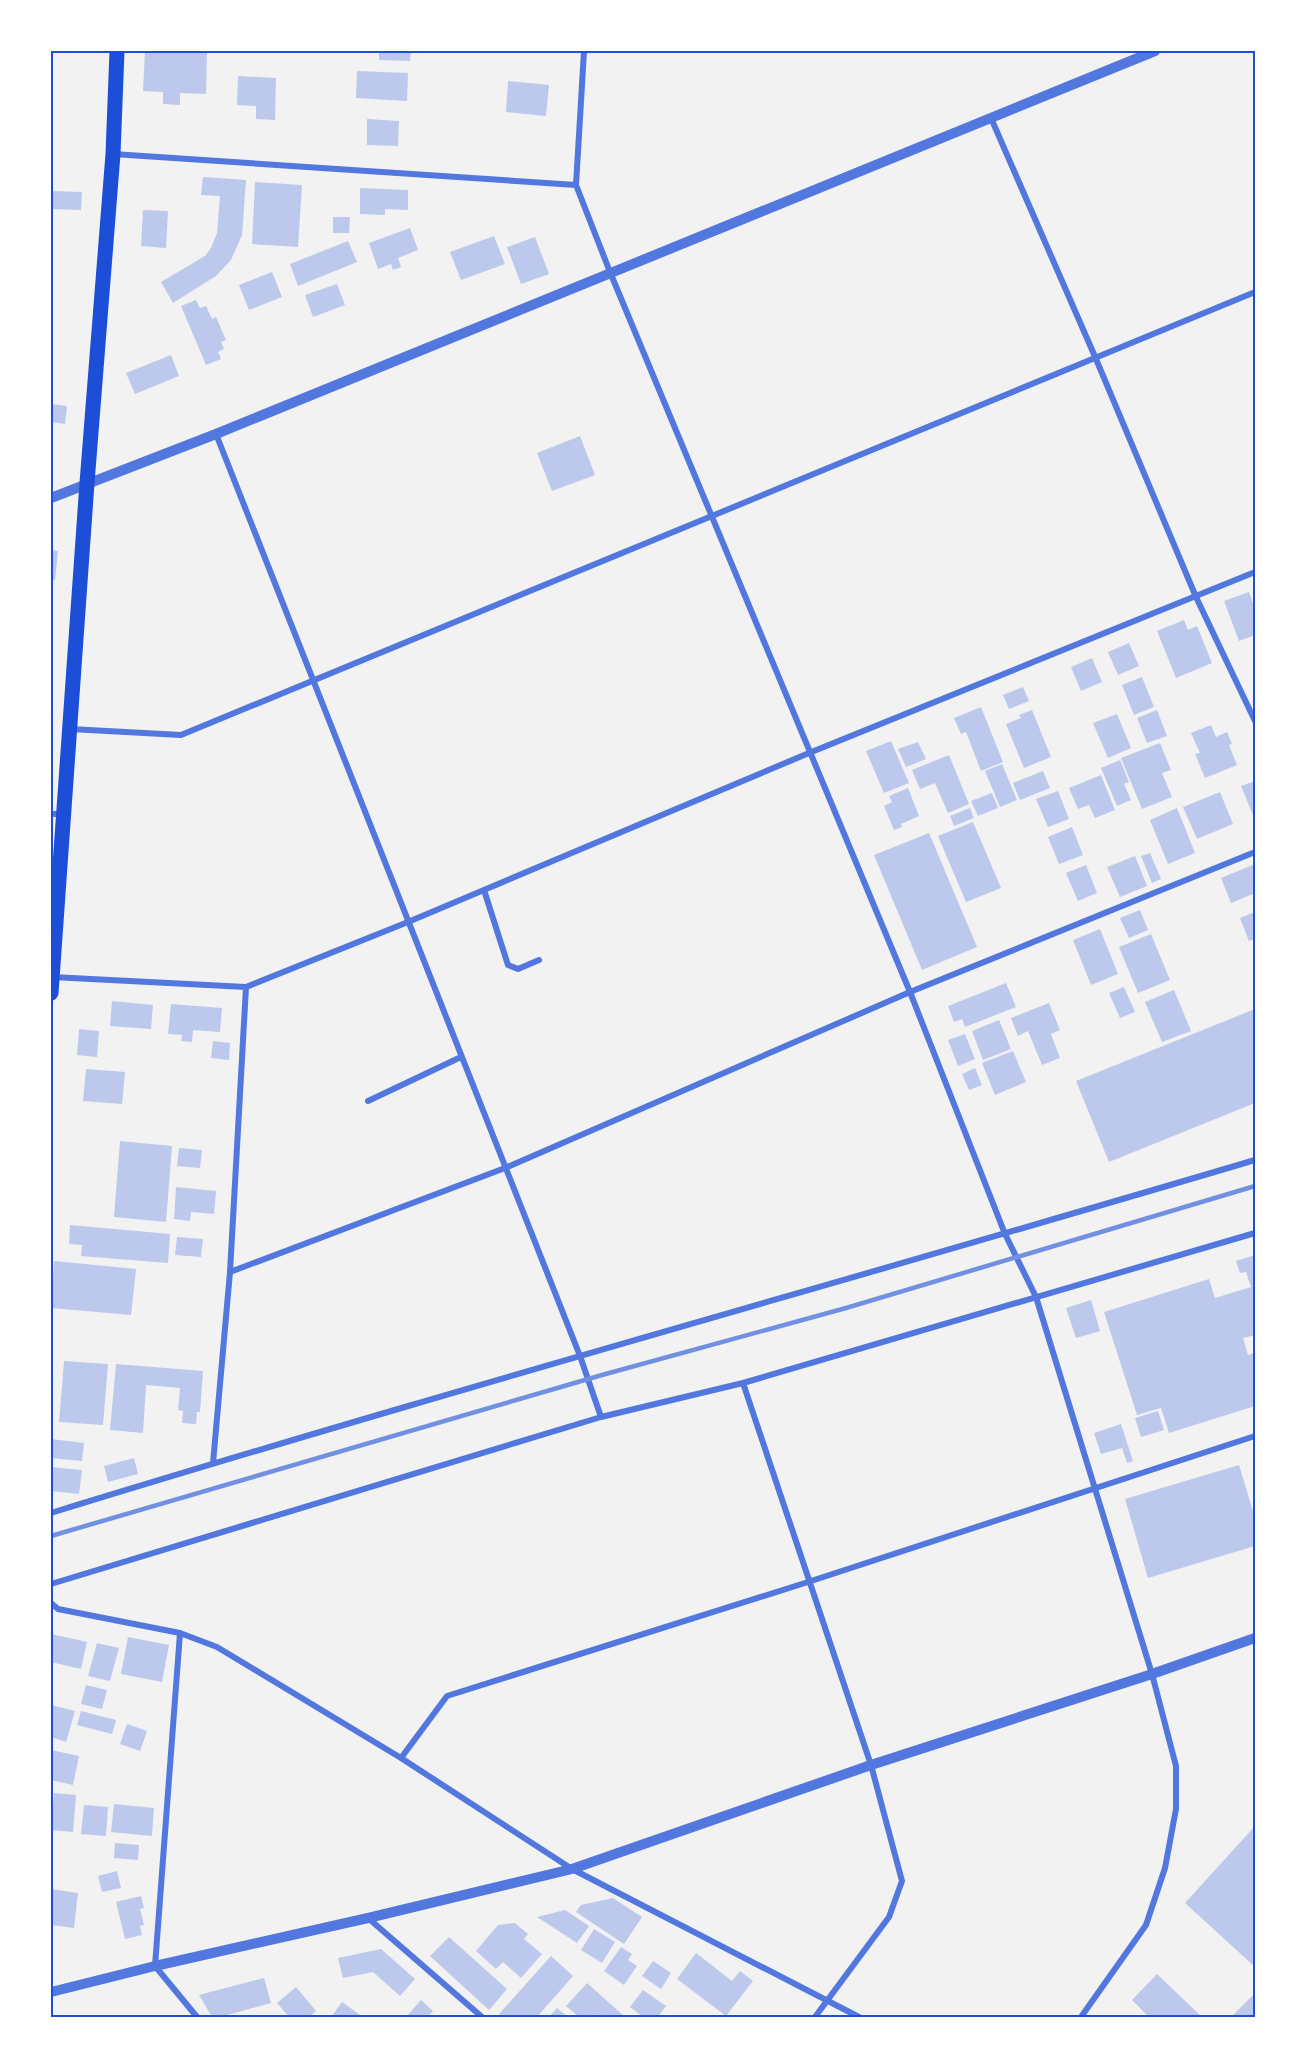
<svg xmlns="http://www.w3.org/2000/svg" width="1306" height="2068" viewBox="0 0 1306 2068" font-family="Raleway,sans-serif">
<rect width="100%" height="100%" fill="#f2f2f2"/>
<!-- building -->
<path fill="#bdc9ec" d="M145,51H207L206,94L180,93V105L163,104V92L143,91Z
M379,51H411L410,61L379,60Z
M357,71L408,73L407,101L356,98Z
M238,76L276,78L275,120L256,119V106L237,105Z
M508,81L549,85L546,116L506,112Z
M367,119L399,121L398,146L367,145Z
M203,177L246,180L242,235L231,260L216,276L173,303L161,282L205,256L211,248L217,233L220,196L201,195Z
M255,182L302,185L298,247L252,244Z
M360,188L408,190V210L385,209V215L360,214Z
M51,191L82,192L81,210L51,209Z
M143,210L168,211L166,248L141,246Z
M333,217H350L349,233H333Z
M410,228L418,250L398,258L401,267L393,270L391,264L378,269L369,243Z
M494,236L505,264L461,280L450,252Z
M535,237L549,274L521,284L507,247Z
M348,241L357,262L298,286L290,264Z
M272,272L282,297L249,310L239,285Z
M337,284L345,305L313,317L305,295Z
M196,300L200,308L206,306L212,319L216,317L226,340L221,342L224,349L218,352L221,359L206,365L181,306Z
M171,355L179,376L135,394L126,373Z
M51,404L67,406L65,424L51,422Z
M580,436L595,475L552,491L537,453Z
M51,550L58,551L55,580L51,579Z
M1249,592L1255,609V635L1239,641L1224,601Z
M1184,620L1188,630L1197,626L1212,663L1176,678L1157,631Z
M1129,643L1139,666L1118,675L1108,652Z
M1092,658L1102,682L1081,691L1071,667Z
M1142,677L1154,707L1134,715L1122,685Z
M1023,687L1029,701L1009,709L1003,695Z
M981,707L1003,762L981,771L966,732L961,734L954,718Z
M1032,710L1051,757L1024,768L1006,724L1021,718L1019,715Z
M1157,710L1167,736L1147,743L1137,718Z
M1117,714L1131,748L1108,758L1093,723Z
M1211,725L1216,737L1227,732L1232,744L1229,745L1237,765L1205,778L1195,754L1200,753L1191,733Z
M891,741L909,783L884,793L866,751Z
M918,742L926,759L906,767L898,749Z
M1160,743L1171,770L1162,773L1172,797L1142,809L1121,758Z
M949,755L969,804L948,813L935,783L920,789L912,770Z
M1120,760L1129,782L1124,784L1131,800L1117,806L1101,768Z
M1002,764L1017,800L1000,807L985,771Z
M1043,771L1050,788L1020,800L1013,783Z
M1101,775L1115,810L1095,818L1089,805L1078,809L1069,788Z
M1255,781V820L1241,786Z
M908,788L919,816L901,824L902,827L894,830L884,806L892,802L889,796Z
M1058,791L1069,819L1048,827L1036,799Z
M1220,792L1233,824L1197,839L1183,807Z
M992,793L998,808L978,816L971,801Z
M970,808L974,818L954,826L950,816Z
M1177,808L1195,853L1168,864L1150,820Z
M973,822L1001,888L966,902L938,836Z
M1072,827L1083,855L1059,864L1048,837Z
M929,833L977,947L922,970L874,855Z
M1150,853L1161,879L1152,883L1141,856Z
M1135,856L1147,886L1120,897L1107,867Z
M1255,864V893L1231,903L1221,878Z
M1086,865L1097,893L1078,901L1066,873Z
M1140,910L1148,930L1129,938L1120,918Z
M1255,912V939L1249,941L1240,918Z
M1100,929L1118,974L1091,985L1073,940Z
M1151,934L1170,980L1138,993L1119,947Z
M1006,983L1016,1007L965,1027L962,1019L954,1022L948,1006Z
M1124,987L1135,1012L1120,1018L1109,993Z
M1174,990L1191,1031L1162,1042L1145,1002Z
M112,1001L153,1005L151,1029L110,1026Z
M1049,1003L1060,1030L1051,1034L1060,1058L1042,1065L1028,1031L1018,1036L1011,1018Z
M171,1004L222,1008L220,1032L193,1030L192,1042L181,1041L182,1035L168,1034Z
M1255,1009V1103L1109,1162L1076,1081Z
M999,1020L1011,1049L983,1060L972,1031Z
M79,1029L99,1031L97,1057L77,1055Z
M965,1034L975,1059L958,1066L948,1040Z
M213,1041L230,1043L229,1060L211,1058Z
M1013,1051L1026,1082L995,1095L982,1063Z
M975,1068L982,1085L969,1090L962,1074Z
M86,1069L125,1072L122,1104L83,1101Z
M120,1141L172,1146L166,1222L114,1217Z
M179,1148L202,1150L200,1168L177,1166Z
M176,1187L216,1191L214,1214L191,1212L190,1221L174,1219Z
M70,1225L170,1234L168,1263L81,1256L82,1245L69,1244Z
M177,1237L203,1239L201,1257L175,1255Z
M1255,1255V1335L1243,1338L1248,1355L1255,1353V1406L1169,1433L1161,1408L1137,1415L1104,1312L1209,1279L1215,1298L1251,1287L1246,1272L1240,1273L1236,1261Z
M54,1261L136,1269L131,1315L51,1308Z
M1091,1300L1100,1331L1076,1338L1066,1308Z
M64,1361L108,1364L103,1425L59,1422Z
M116,1364L203,1371L200,1412H197L196,1424L182,1423L183,1411L178,1410L180,1388L146,1385L143,1433L110,1430Z
M1158,1411L1164,1430L1141,1437L1135,1418Z
M1121,1424L1133,1461L1127,1463L1122,1448L1101,1454L1094,1433Z
M51,1439L84,1443L82,1461L51,1458Z
M134,1458L138,1474L108,1482L104,1466Z
M1239,1465L1255,1518V1546L1148,1578L1125,1499Z
M51,1467L82,1470L79,1494L51,1491Z
M51,1634L87,1642L81,1669L51,1662Z
M128,1637L169,1645L162,1682L121,1674Z
M97,1643L119,1648L110,1681L88,1676Z
M86,1685L107,1690L102,1709L81,1704Z
M51,1705L75,1711L66,1742L51,1737Z
M81,1711L116,1720L112,1734L77,1725Z
M127,1724L147,1731L140,1751L120,1744Z
M51,1750L79,1756L73,1785L51,1780Z
M54,1793L76,1795L73,1832L51,1830Z
M114,1804L154,1808L152,1836L111,1832Z
M84,1805L108,1807L106,1836L81,1834Z
M1255,1826V1967L1185,1903Z
M115,1843L139,1845L138,1860L114,1858Z
M117,1871L121,1888L102,1892L98,1876Z
M51,1889L78,1893L74,1928L51,1925Z
M141,1896L144,1908L140,1909L144,1925L140,1926L142,1935L125,1939L116,1902Z
M613,1898L642,1917L624,1944L576,1912L581,1905Z
M565,1910L589,1926L577,1943L537,1917Z
M515,1923L528,1934L524,1939L542,1954L521,1978L503,1962L496,1969L476,1951L498,1925Z
M594,1929L615,1942L602,1963L581,1950Z
M449,1937L507,1989L489,2010L430,1956Z
M621,1947L632,1954L628,1960L637,1966L624,1985L604,1971Z
M381,1949L415,1979L400,1996L373,1972L343,1978L338,1958Z
M696,1953L732,1981L740,1971L753,1981L726,2016L677,1979Z
M551,1956L573,1976L537,2017H502L499,2014Z
M653,1961L671,1973L661,1989L642,1976Z
M1157,1974L1202,2017H1149L1132,2000Z
M264,1978L271,2003L220,2017H212L199,1995Z
M587,1983L625,2017H598L595,2014L593,2017H579L566,2006Z
M296,1987L316,2011L309,2017H289L277,2003Z
M643,1990L666,2006L658,2017H643L630,2007Z
M1255,1993V2017H1231Z
M421,2000L433,2011L428,2017H406Z
M342,2002L363,2017H331Z
M557,2008L568,2017H549Z"/>
<g fill="none" stroke-linecap="round" stroke-linejoin="round">
<!-- minor -->
<path stroke="#5277de" stroke-width="6" d="M584,51L576,185L610,272L910,992L1005,1234L1036,1297L1152,1674L1176,1766V1809L1165,1868L1146,1925L1081,2017
M991,118L1096,359L1196,597L1255,721
M113,154L576,185
M216,434L580,1356L601,1417
M70,729L181,735L1255,292
M51,814H63
M484,890L508,965L518,969L539,960
M52,977L246,987L408,922L809,753L1255,572
M368,1101L461,1057
M230,1272L505,1168L910,992L1255,852
M743,1383L871,1765L902,1881L889,1917L815,2017
M213,1463L230,1272L246,987
M51,1513C451,1390 854,1279 1255,1160
M51,1584L601,1417L743,1383L1255,1233
M51,1603L58,1609L180,1633L217,1647L401,1758L572,1869L859,2017
M180,1633L155,1966L197,2017
M401,1758L447,1696L808,1582L1255,1436
M368,1918L482,2017"/>
<!-- tertiary -->
<path stroke="#5277de" stroke-width="10" d="M51,498L216,434L1155,51
M51,1992L155,1966L368,1918L572,1869L871,1765L1152,1674L1255,1638"/>
<!-- primary -->
<path stroke="#1d4ed8" stroke-width="15" d="M51,993L87,483L113,154L117,51"/>
<!-- rail -->
<path stroke="#7290e2" stroke-width="4.5" d="M51,1536L602,1375L846,1308L1255,1186"/>
</g>
<!-- border -->
<rect width="1306" height="2068" fill="none" stroke="#ffffff" stroke-width="105"/>
<rect x="52" y="52" width="1202" height="1964" fill="none" stroke="#1d4ed8" stroke-width="2"/>
</svg>
